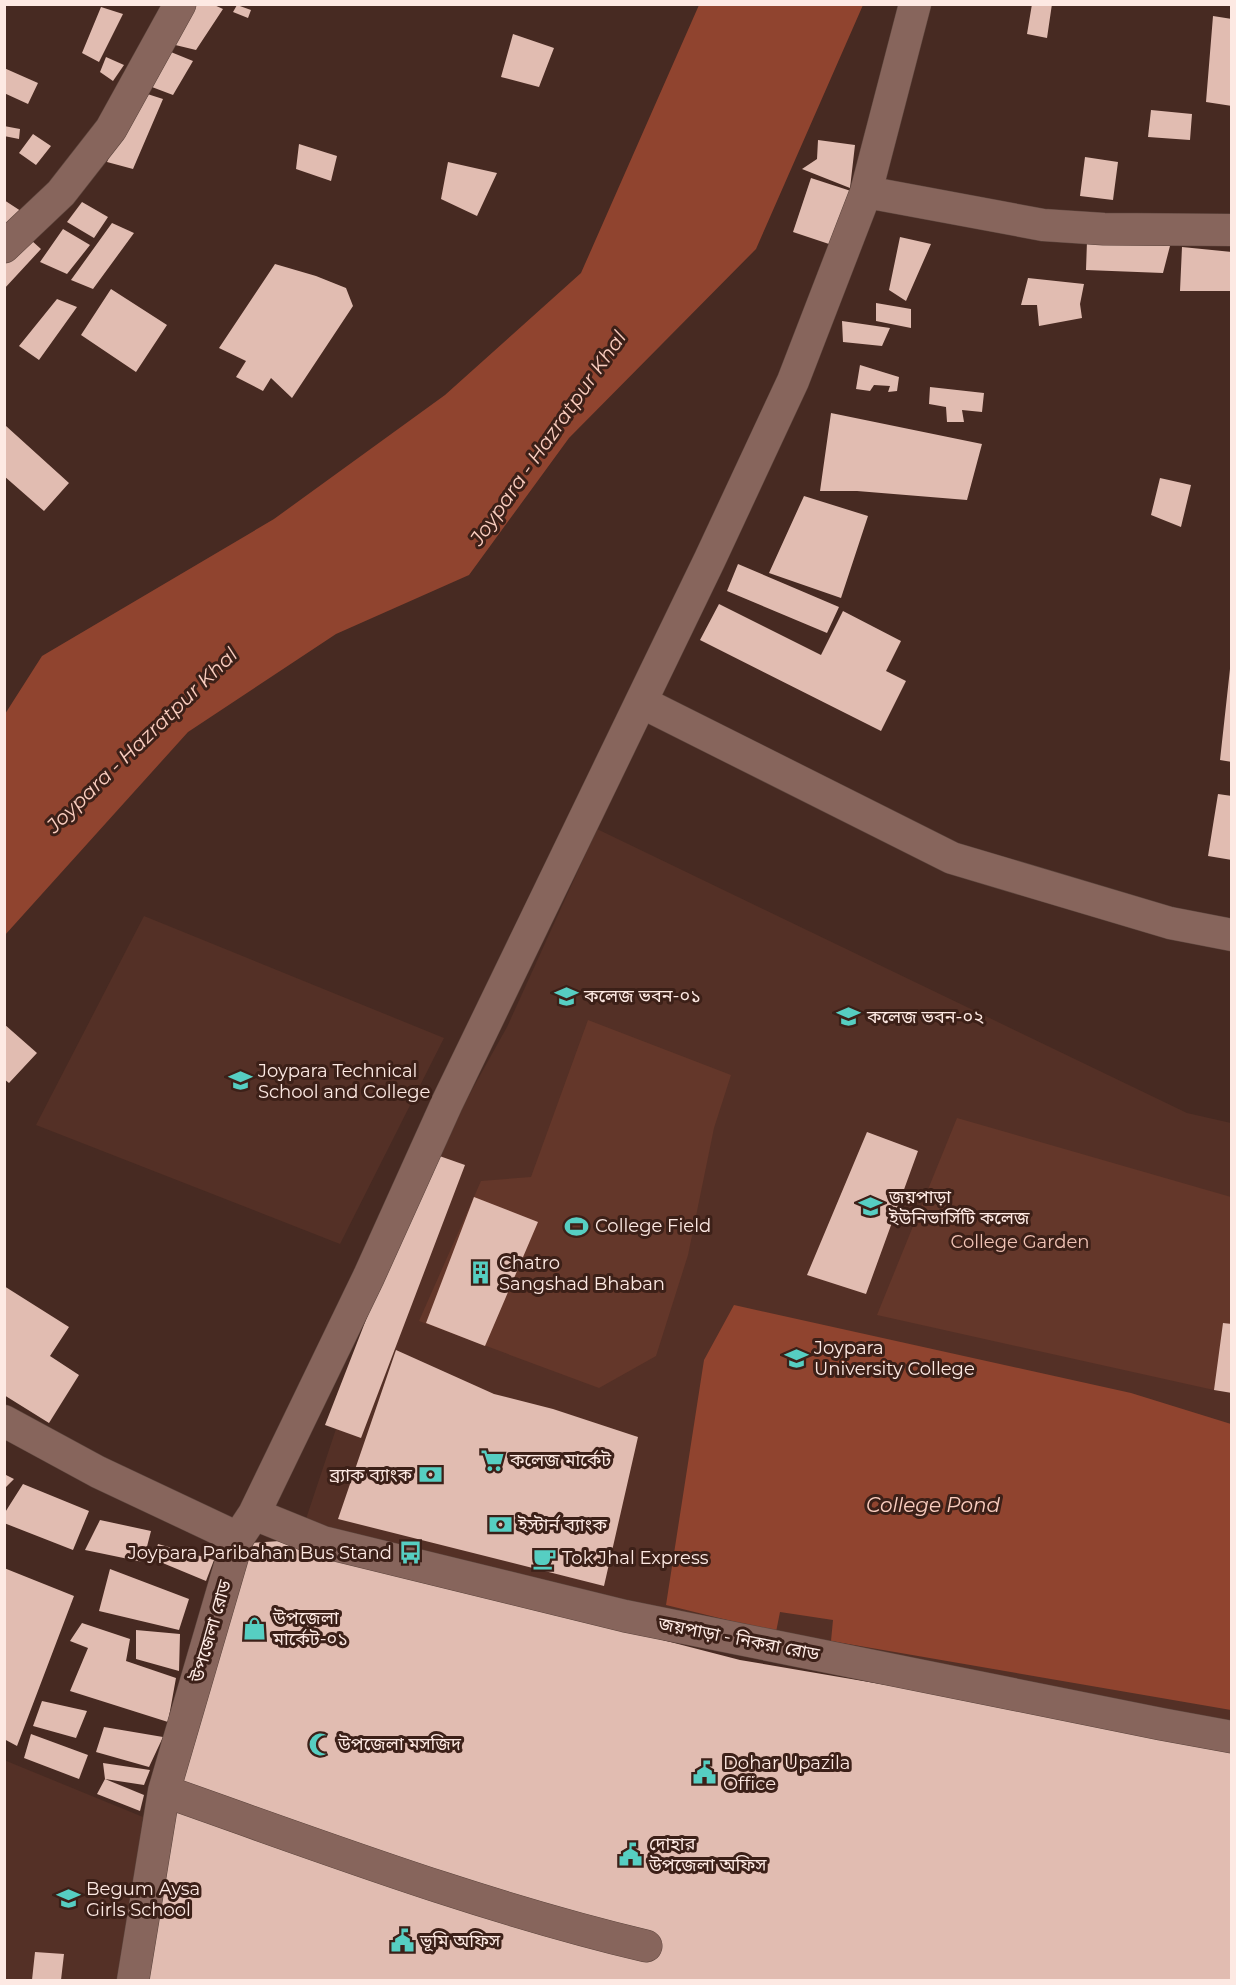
<svg xmlns="http://www.w3.org/2000/svg" width="1236" height="1985" viewBox="0 0 1236 1985" font-family="Montserrat,'Noto Sans Bengali',sans-serif">
<rect width="100%" height="100%" fill="#472a22"/>
<!-- built -->
<path fill="#543026" d="M597,829L1187,1113L1231,1123V1729L720,1631L304,1525L415,1192L507,1027Z
M144,916L444,1038L340,1244L36,1125Z
M4,1760L143,1817L121,1980H5Z"/>
<!-- green -->
<path fill="#64372a" d="M588,1020L731,1075L714,1128L688,1255L656,1356L599,1388L419,1321L481,1181L531,1177Z
M957,1118L1231,1197V1361L1214,1390L877,1315Z"/>
<!-- water -->
<path fill="#90442f" d="M699,5H863L756,249L569,438L469,575L336,634L188,732L5,935V714L42,656L274,519L445,395L581,273Z
M734,1305L1131,1393L1231,1424V1710L831,1641L833,1620L780,1612L776,1632L666,1605L704,1360Z"/>
<!-- building -->
<path fill="#e1bcb1" d="M185,4H212L223,9L196,50L167,43Z
M1032,4H1052L1047,38L1027,34Z
M237,5L251,10L248,18L233,12Z
M101,7L123,14L99,62L82,53Z
M1213,16L1232,19V106L1206,102Z
M513,34L554,48L539,87L501,77Z
M161,48L193,61L173,95L144,84Z
M106,57L124,65L113,81L100,72Z
M4,68L38,83L28,104L4,93Z
M138,91L163,99L133,169L107,162Z
M1151,110L1192,114L1190,140L1148,137Z
M4,126L20,129L19,139L4,136Z
M33,134L51,146L36,165L19,153Z
M818,140L855,145L850,188L802,169L817,159Z
M299,144L337,156L331,181L296,169Z
M1085,157L1118,162L1113,200L1080,196Z
M448,162L497,173L477,216L441,199Z
M811,178L854,192L835,246L793,232Z
M4,200L27,215L4,238Z
M82,202L108,217L94,238L67,222Z
M112,223L134,233L93,289L71,280Z
M63,229L90,245L67,274L40,262Z
M22,232L41,249L4,289V251Z
M900,237L931,244L906,301L889,290Z
M1087,241L1171,242L1163,273L1086,270Z
M1182,247L1232,252V291H1180Z
M275,264L316,276L346,288L353,306L292,398L271,378L263,391L236,377L246,361L219,348Z
M1028,278L1084,284L1080,304L1082,318L1039,326L1037,305H1021Z
M111,289L167,325L136,372L81,335Z
M57,299L77,307L39,360L19,346Z
M876,303L911,309V328L876,321Z
M842,321L890,328L882,346L843,342Z
M860,365L899,377L897,391L888,392L890,386L874,385L870,391L856,389Z
M930,387L984,393L982,412L962,410L964,422H947L946,407L929,404Z
M831,413L982,444L967,500L857,491H820Z
M6,426L69,483L44,511L4,476Z
M1160,478L1191,485L1181,527L1151,515Z
M804,496L868,516L841,598L769,573Z
M738,564L839,607L827,633L727,591Z
M719,604L821,655L843,611L901,641L886,671L906,681L881,731L700,640Z
M1230,669H1232V762L1220,760Z
M1218,794L1232,796V860L1208,856Z
M4,1024L37,1053L9,1083L4,1079Z
M867,1132L918,1151L866,1294L807,1275Z
M431,1153L465,1165L361,1438L325,1425Z
M474,1197L538,1222L485,1346L426,1323Z
M4,1286L69,1327L50,1356L79,1375L49,1423L4,1395Z
M1223,1323L1232,1324V1393L1214,1390Z
M396,1350L494,1394L553,1409L638,1437L604,1586L338,1519Z
M4,1474L14,1479L4,1489Z
M23,1484L89,1511L73,1550L4,1523V1514Z
M100,1520L151,1531L143,1562L85,1550Z
M280,1541L740,1660L1209,1740L1232,1754V1980H149L174,1791L249,1543Z
M158,1544L214,1560L206,1581L153,1559Z
M4,1568L74,1596L17,1746L4,1739Z
M110,1569L189,1599L179,1630L99,1611Z
M82,1623L130,1639L126,1661L176,1678L168,1722L70,1691L88,1648L70,1641Z
M136,1630L180,1634L179,1671L136,1659Z
M42,1701L87,1711L76,1738L33,1726Z
M104,1727L163,1737L149,1767L96,1752Z
M31,1734L88,1755L79,1779L24,1758Z
M103,1763L150,1770L144,1785L105,1779L144,1795L140,1811L97,1794L105,1779Z
M35,1952L64,1954L61,1980H32Z"/>
<g fill="none" stroke-linecap="round" stroke-linejoin="round">
<defs>
<path id="street" d="M866,192L1043,225L1104,229L1232,230
M4,247L61,193L111,129L180,4
M641,702L952,858L1170,923L1232,935
M4,1421L98,1472L238,1538L164,1791L133,1980
M254,1514L323,1542L625,1616L1161,1724L1232,1737
M238,1538L254,1514L369,1276L447,1103L710,559L793,381L866,192L915,4
M164,1791C323,1847 482,1907 646,1946"/>
</defs>
<!-- street casing -->
<use href="#street" stroke="#5e463e" stroke-width="33"/>
<!-- street -->
<use href="#street" stroke="#87655c" stroke-width="32"/>
</g>
<!-- icons -->
<defs>
<symbol id="university-bare" viewBox="-9 -9 18 18"><path d="M0-5L7-2L0 1L-7-2ZM-4 1L0 2.5L4 1V4Q0 6-4 4Z" fill="#56cec2" stroke="#3c2018" stroke-width="2.5" paint-order="stroke"/></symbol>
<symbol id="stadium-bare" viewBox="-9 -9 18 18"><path d="M0-5a6.5 5 0 1 0 0 10a6.5 5 0 1 0 0-10ZM-3.5-1.8h7v3.6h-7Z" fill="#56cec2" stroke="#3c2018" stroke-width="2.5" paint-order="stroke"/></symbol>
<symbol id="building-bare" viewBox="-9 -9 18 18"><path d="M-4-6H4V6H1V3H-1V6H-4ZM-2.5-4.3h1.7v1.8h-1.7ZM.8-4.3h1.7v1.8H.8ZM-2.5-1h1.7V.8h-1.7ZM.8-1h1.7V.8H.8Z" fill="#56cec2" stroke="#3c2018" stroke-width="2.5" paint-order="stroke"/></symbol>
<symbol id="supermarket-bare" viewBox="-9 -9 18 18"><path d="M-6-5.5h2.5l.6 2H6L4.5 2H-2.5L-4.4-4H-6ZM-1.5 3.2a1.3 1.3 0 1 0 .1 0ZM3 3.2a1.3 1.3 0 1 0 .1 0Z" fill="#56cec2" stroke="#3c2018" stroke-width="2.5" paint-order="stroke"/></symbol>
<symbol id="bank-bare" viewBox="-9 -9 18 18"><path d="M-6-4H6V4H-6ZM0-2.3a2.3 2.3 0 1 0 0 4.6a2.3 2.3 0 1 0 0-4.6Z" fill="#56cec2" stroke="#3c2018" stroke-width="2.5" paint-order="stroke"/></symbol>
<symbol id="bus-bare" viewBox="-9 -9 18 18"><path d="M-5-6H5V4H4V6H2V4H-2V6H-4V4H-5ZM-3.5-4V0h7V-4ZM-3.5 1.2v1.5H-2V1.2ZM2 1.2v1.5H3.5V1.2Z" fill="#56cec2" stroke="#3c2018" stroke-width="2.5" paint-order="stroke"/></symbol>
<symbol id="cafe-bare" viewBox="-9 -9 18 18"><path d="M-5.5-4.5H6V0H3Q3 3.5 0 3.5H-2.5Q-5.5 3.5-5.5 0ZM3-3.2v2h1.7v-2ZM-6 4.5H4V6H-6Z" fill="#56cec2" stroke="#3c2018" stroke-width="2.5" paint-order="stroke"/></symbol>
<symbol id="shop-bare" viewBox="-9 -9 18 18"><path d="M-5-2.5h2.3a2.7 3.5 0 0 1 5.4 0H5L5.5 6h-11ZM-1.5-2.5h3a1.5 2.3 0 0 0-3 0Z" fill="#56cec2" stroke="#3c2018" stroke-width="2.5" paint-order="stroke"/></symbol>
<symbol id="mosque-bare" viewBox="-9 -9 18 18"><path d="M3.5-4.9A6 6 0 1 0 3.5 4.9A5 5 0 1 1 3.5-4.9Z" fill="#56cec2" stroke="#3c2018" stroke-width="2.5" paint-order="stroke"/></symbol>
<symbol id="civic-bare" viewBox="-9 -9 18 18"><path d="M-.6-6.5H3V-4.5H.6V-3L4-1V1h2V6H-6V1h2V-1L-.6-3ZM-1.2 2.5V6h2.4V2.5Z" fill="#56cec2" stroke="#3c2018" stroke-width="2.5" paint-order="stroke"/></symbol>
<symbol id="school-bare" viewBox="-9 -9 18 18"><path d="M0-5L7-2L0 1L-7-2ZM-4 1L0 2.5L4 1V4Q0 6-4 4Z" fill="#56cec2" stroke="#3c2018" stroke-width="2.5" paint-order="stroke"/></symbol>
</defs>
<g fill-rule="evenodd">
<use href="#university-bare" x="550" y="980" width="33" height="33"/>
<use href="#university-bare" x="832" y="1000" width="33" height="33"/>
<use href="#university-bare" x="224" y="1064" width="33" height="33"/>
<use href="#university-bare" x="854" y="1190" width="33" height="33"/>
<use href="#stadium-bare" x="560" y="1210" width="33" height="33"/>
<use href="#building-bare" x="464" y="1256" width="33" height="33"/>
<use href="#university-bare" x="780" y="1342" width="33" height="33"/>
<use href="#supermarket-bare" x="476" y="1444" width="33" height="33"/>
<use href="#bank-bare" x="414" y="1458" width="33" height="33"/>
<use href="#bank-bare" x="484" y="1508" width="33" height="33"/>
<use href="#bus-bare" x="394" y="1536" width="33" height="33"/>
<use href="#cafe-bare" x="528" y="1542" width="33" height="33"/>
<use href="#shop-bare" x="238" y="1612" width="33" height="33"/>
<use href="#mosque-bare" x="304" y="1728" width="33" height="33"/>
<use href="#civic-bare" x="688" y="1756" width="33" height="33"/>
<use href="#civic-bare" x="614" y="1838" width="33" height="33"/>
<use href="#school-bare" x="52" y="1882" width="33" height="33"/>
<use href="#civic-bare" x="386" y="1924" width="33" height="33"/>
</g>
<g text-anchor="middle" stroke-width="6" stroke-linejoin="round" paint-order="stroke">
<!-- poi labels -->
<g font-size="18" fill="#fde9e3" stroke="#3c2018" text-anchor="start">
<text x="584" y="1002">কলেজ ভবন-০১</text>
<text x="867" y="1023">কলেজ ভবন-০২</text>
<text x="258" y="1077">Joypara Technical<tspan x="258" dy="21">School and College</tspan></text>
<text x="889" y="1203">জয়পাড়া<tspan x="889" dy="21">ইউনিভার্সিটি কলেজ</tspan></text>
<text x="595" y="1232">College Field</text>
<text x="499" y="1269">Chatro<tspan x="499" dy="21">Sangshad Bhaban</tspan></text>
<text x="814" y="1354">Joypara<tspan x="814" dy="21">University College</tspan></text>
<text x="510" y="1466">কলেজ মার্কেট</text>
<text x="412" y="1481" text-anchor="end">ব্র্যাক ব্যাংক</text>
<text x="518" y="1531">ইস্টার্ন ব্যাংক</text>
<text x="392" y="1559" text-anchor="end">Joypara Paribahan Bus Stand</text>
<text x="562" y="1564">Tok Jhal Express</text>
<text x="273" y="1624">উপজেলা<tspan x="273" dy="21">মার্কেট-০১</tspan></text>
<text x="338" y="1750">উপজেলা মসজিদ</text>
<text x="723" y="1769">Dohar Upazila<tspan x="723" dy="21">Office</tspan></text>
<text x="649" y="1850">দোহার<tspan x="649" dy="21">উপজেলা অফিস</tspan></text>
<text x="86" y="1895">Begum Aysa<tspan x="86" dy="21">Girls School</tspan></text>
<text x="420" y="1947">ভূমি অফিস</text>
</g>
<!-- park labels -->
<g font-size="18" fill="#f2c4b7" stroke="#3c2018">
<text x="1020" y="1248">College Garden</text>
</g>
<!-- street labels -->
<g font-size="18" fill="#fde9e3" stroke="#3c2018">
<text transform="translate(211 1631) rotate(-74)" y="6">উপজেলা রোড</text>
<text transform="translate(739 1639) rotate(11)" y="6">জয়পাড়া - নিকরা রোড</text>
</g>
<!-- water labels -->
<g font-size="20" font-style="italic" fill="#fbcec0" stroke="#3c2018">
<text transform="translate(548 438) rotate(-55)" y="7">Joypara - Hazratpur Khal</text>
<text transform="translate(142 740) rotate(-44)" y="7">Joypara - Hazratpur Khal</text>
<text x="933" y="1512">College Pond</text>
</g>
</g>
<!-- border -->
<rect width="1236" height="1985" fill="none" stroke="#fde9e3" stroke-width="12"/>
</svg>
